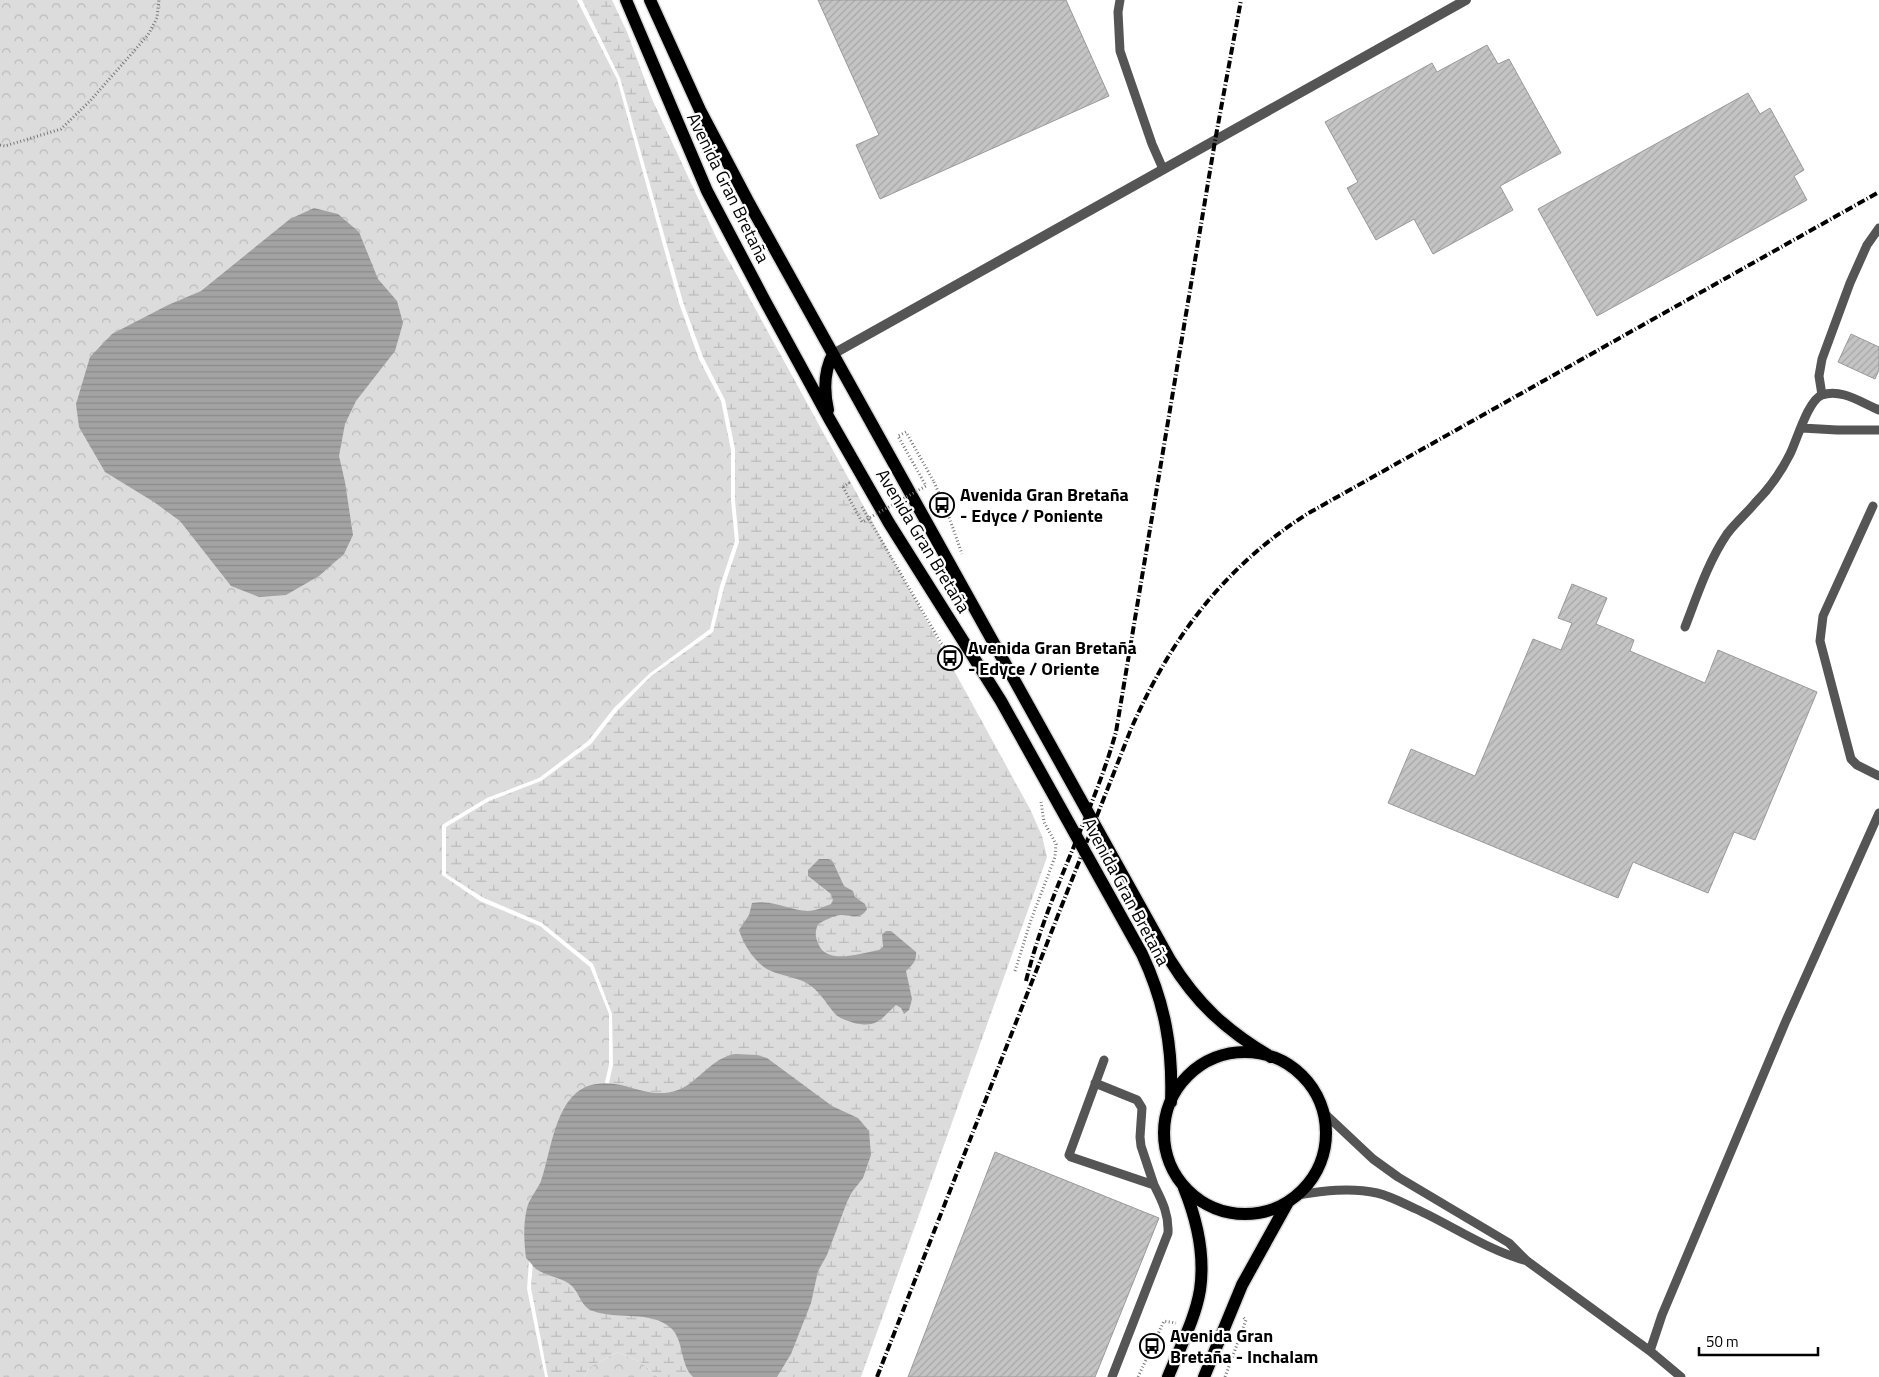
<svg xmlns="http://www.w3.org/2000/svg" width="1879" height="1377" viewBox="0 0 1879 1377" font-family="'Titillium Web',sans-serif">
<defs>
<pattern id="forest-crowns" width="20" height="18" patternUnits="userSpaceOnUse" patternTransform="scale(1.25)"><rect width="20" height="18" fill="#dcdcdc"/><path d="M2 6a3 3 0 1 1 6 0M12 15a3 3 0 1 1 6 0" fill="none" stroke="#bbb"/></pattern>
<pattern id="wetland-marsh" width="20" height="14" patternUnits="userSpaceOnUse" patternTransform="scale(1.25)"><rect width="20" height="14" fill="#dcdcdc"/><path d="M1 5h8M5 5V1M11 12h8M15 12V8" fill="none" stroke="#bbb"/></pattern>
<pattern id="water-rules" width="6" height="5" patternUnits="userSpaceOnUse" patternTransform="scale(1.25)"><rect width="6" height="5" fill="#a3a3a3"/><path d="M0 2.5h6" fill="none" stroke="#8b8b8b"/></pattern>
<pattern id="building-hatch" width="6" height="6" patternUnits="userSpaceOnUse" patternTransform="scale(1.25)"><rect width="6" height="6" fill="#c4c4c4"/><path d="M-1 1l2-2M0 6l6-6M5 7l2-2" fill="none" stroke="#a7a7a7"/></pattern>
</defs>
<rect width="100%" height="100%" fill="#fff"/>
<!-- forest -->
<path fill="url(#forest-crowns)" d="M0,0H577L617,79L679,303L699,359L721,401L731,450V500L735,541L720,586L710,629L649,674L614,708L588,741L539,778L487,798L442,825V875L480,901L540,926L590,967L609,1014V1065L599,1108L532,1219L527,1289L545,1377H0Z
M618,1352L642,1363L658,1377H584L591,1366Z"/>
<!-- wetland -->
<path fill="url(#wetland-marsh)" d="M582,0H612L627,32L652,99L717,239L1030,809L1042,836L1047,857L861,1377H658L642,1363L618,1352L591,1366L584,1377H548L531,1288L536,1220L603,1110L613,1065L612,1014L593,964L542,923L482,897L446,874V827L489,801L541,781L591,744L617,711L651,676L713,632L724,587L739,542L735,500V449L725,400L703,357L683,302L620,78Z"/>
<!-- water -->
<path fill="url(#water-rules)" d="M314,208L338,214L359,232L378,279L397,301L403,323L395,351L356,401L345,424L339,456L345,482L353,535L344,554L319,576L286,595L259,597L231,586L180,521L154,502L105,472L79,427L76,404L90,357L112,334L168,305L201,291L290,219Z
M819,859H829L833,862L844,886L853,891L855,897L865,904L867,909C861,920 852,915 841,915C834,915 824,921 818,924C815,932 815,936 818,943C826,966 861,953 879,950L883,947L882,935L886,931H891L916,952C917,961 912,965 906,971L912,999L909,1010L904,1014L901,1008L896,1005C880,1020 877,1028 854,1023C848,1021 841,1019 836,1015C828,1006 821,993 811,986C800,977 784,977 771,971C756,965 743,944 739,930L749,915L752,903C772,899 789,910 808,911C816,911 823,907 831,904L833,900L831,894L808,876V870Z
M735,1054L757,1055L767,1058L832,1106L858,1118L869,1131L871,1155L863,1178L852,1192L847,1202L827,1255L818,1271L811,1303L791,1354L777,1377H693C680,1365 684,1340 671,1328C651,1310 616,1320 593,1311C579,1306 580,1290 568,1283C559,1277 546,1276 536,1269C533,1266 529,1261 526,1258C524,1242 523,1224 527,1208C529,1199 537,1190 541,1181C552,1151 555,1090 596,1084C627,1079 646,1101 678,1090C698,1083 711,1058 735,1054Z"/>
<!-- building -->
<path fill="url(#building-hatch)" stroke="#999" d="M818,0H1066L1109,96L880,199L856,145L879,135Z
M1487,45L1498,64L1509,59L1561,153L1500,186L1513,210L1433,254L1414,219L1376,240L1347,188L1358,182L1325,122L1432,63L1437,72Z
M1748,93L1760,114L1770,108L1804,170L1794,176L1807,200L1597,316L1538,209Z
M1851,334L1879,347V370L1875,379L1838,362Z
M1572,584L1607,598L1596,624L1634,640L1630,651L1705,683L1718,650L1817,692L1755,840L1734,832L1708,893L1633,862L1618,898L1388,803L1411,749L1475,776L1533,639L1561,650L1572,623L1558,618Z
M995,1152L1159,1218L1095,1377H908Z"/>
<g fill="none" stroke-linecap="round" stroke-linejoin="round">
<defs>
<path id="primary" d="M626,0L707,191L765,301L830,420L889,523L1001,701L1142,954C1165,1003 1173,1048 1171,1102
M650,0L700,110L749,203L1170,960C1197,1004 1227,1031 1271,1057
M828,410C824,392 824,371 833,354
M1164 1133a81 81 0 1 1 162 0a81 81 0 1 1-162 0Z
M1168,1377C1179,1349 1195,1320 1200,1290C1205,1256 1197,1220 1184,1188
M1204,1377L1242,1285L1288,1202"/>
</defs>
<!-- primary casing -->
<use href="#primary" stroke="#dbdbdb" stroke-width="15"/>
<!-- path -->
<path stroke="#777" stroke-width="3" stroke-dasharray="1 2.5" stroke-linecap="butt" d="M0,145L5,146L61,129L90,101L148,35L157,18L159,0
M934,482L948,514L962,554
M843,487L849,483L850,486
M862,507L941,643L957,660
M1015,971L1031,920L1055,857L1056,844L1044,822L1041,802
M1138,1377L1164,1321L1176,1323
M1225,1377L1246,1320L1243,1317"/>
<!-- service -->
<path stroke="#555" stroke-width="9" d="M1120,0L1118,12L1120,51L1152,144L1163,169
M1822,395L1819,376L1822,359L1850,283L1867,245L1879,228
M1802,428L1837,430H1879
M1873,506L1823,616L1820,641L1851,759L1857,765L1879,776
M1685,627C1697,596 1708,562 1727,534C1735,523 1746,514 1755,503C1769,489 1781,472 1790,454C1797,440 1808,400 1822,395C1841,388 1862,403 1879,410
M1104,1060L1069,1155L1071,1157L1154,1185C1162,1201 1169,1214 1168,1233L1112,1377
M1095,1083L1137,1100L1142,1108L1140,1137L1141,1146L1154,1185
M1323,1112L1373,1159L1398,1177L1509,1243L1527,1261L1650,1351L1681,1377
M1297,1195C1323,1191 1350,1187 1377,1193C1390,1196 1403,1203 1416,1209C1453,1226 1487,1250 1527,1261
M1650,1351L1662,1315L1785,1023L1879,813"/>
<!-- minor -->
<path stroke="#555" stroke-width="10" d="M833,354L1466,0"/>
<!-- primary -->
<use href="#primary" stroke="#000" stroke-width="12"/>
<!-- rail -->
<path stroke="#000" stroke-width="4" stroke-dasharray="8 2.5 1 2.5" stroke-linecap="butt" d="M1026,981C1047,895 1092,817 1116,732L1215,141L1241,0
M877,1377L1131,729C1171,638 1223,568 1307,514L1879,192"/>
<!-- path-bridge -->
<path stroke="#777" stroke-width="3" stroke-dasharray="1 2.5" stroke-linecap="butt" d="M843,487L862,522L926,486L898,436L906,432L934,482"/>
</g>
<!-- icons -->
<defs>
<symbol id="bus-ring" viewBox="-11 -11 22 22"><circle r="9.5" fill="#fff" stroke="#000" stroke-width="1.5"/><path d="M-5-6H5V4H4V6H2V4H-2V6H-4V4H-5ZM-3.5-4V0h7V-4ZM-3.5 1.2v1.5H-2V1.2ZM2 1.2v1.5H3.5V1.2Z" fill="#000"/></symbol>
</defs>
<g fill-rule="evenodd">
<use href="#bus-ring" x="928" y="491" width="28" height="28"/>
<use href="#bus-ring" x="936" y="644" width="28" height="28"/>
<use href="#bus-ring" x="1138" y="1332" width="28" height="28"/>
</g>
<g text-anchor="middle" stroke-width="4.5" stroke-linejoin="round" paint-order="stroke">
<!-- street labels -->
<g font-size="18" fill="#000" stroke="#fff">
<text transform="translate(728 188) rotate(64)" y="6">Avenida Gran Bretaña</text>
<text transform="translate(923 541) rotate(59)" y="6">Avenida Gran Bretaña</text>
<text transform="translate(1126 892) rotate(62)" y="6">Avenida Gran Bretaña</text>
</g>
<!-- poi labels -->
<g font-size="18" font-weight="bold" fill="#000" stroke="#fff" text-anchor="start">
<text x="960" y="501">Avenida Gran Bretaña<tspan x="960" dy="21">- Edyce / Poniente</tspan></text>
<text x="968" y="654">Avenida Gran Bretaña<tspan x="968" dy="21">- Edyce / Oriente</tspan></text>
<text x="1170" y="1342">Avenida Gran<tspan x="1170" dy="21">Bretaña - Inchalam</tspan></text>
</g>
</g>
<!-- scale -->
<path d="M1699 1347v8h119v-8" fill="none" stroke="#000000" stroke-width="2.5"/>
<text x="1706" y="1347" font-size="15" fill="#000000" stroke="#ffffff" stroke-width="4" paint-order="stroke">50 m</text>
</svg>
